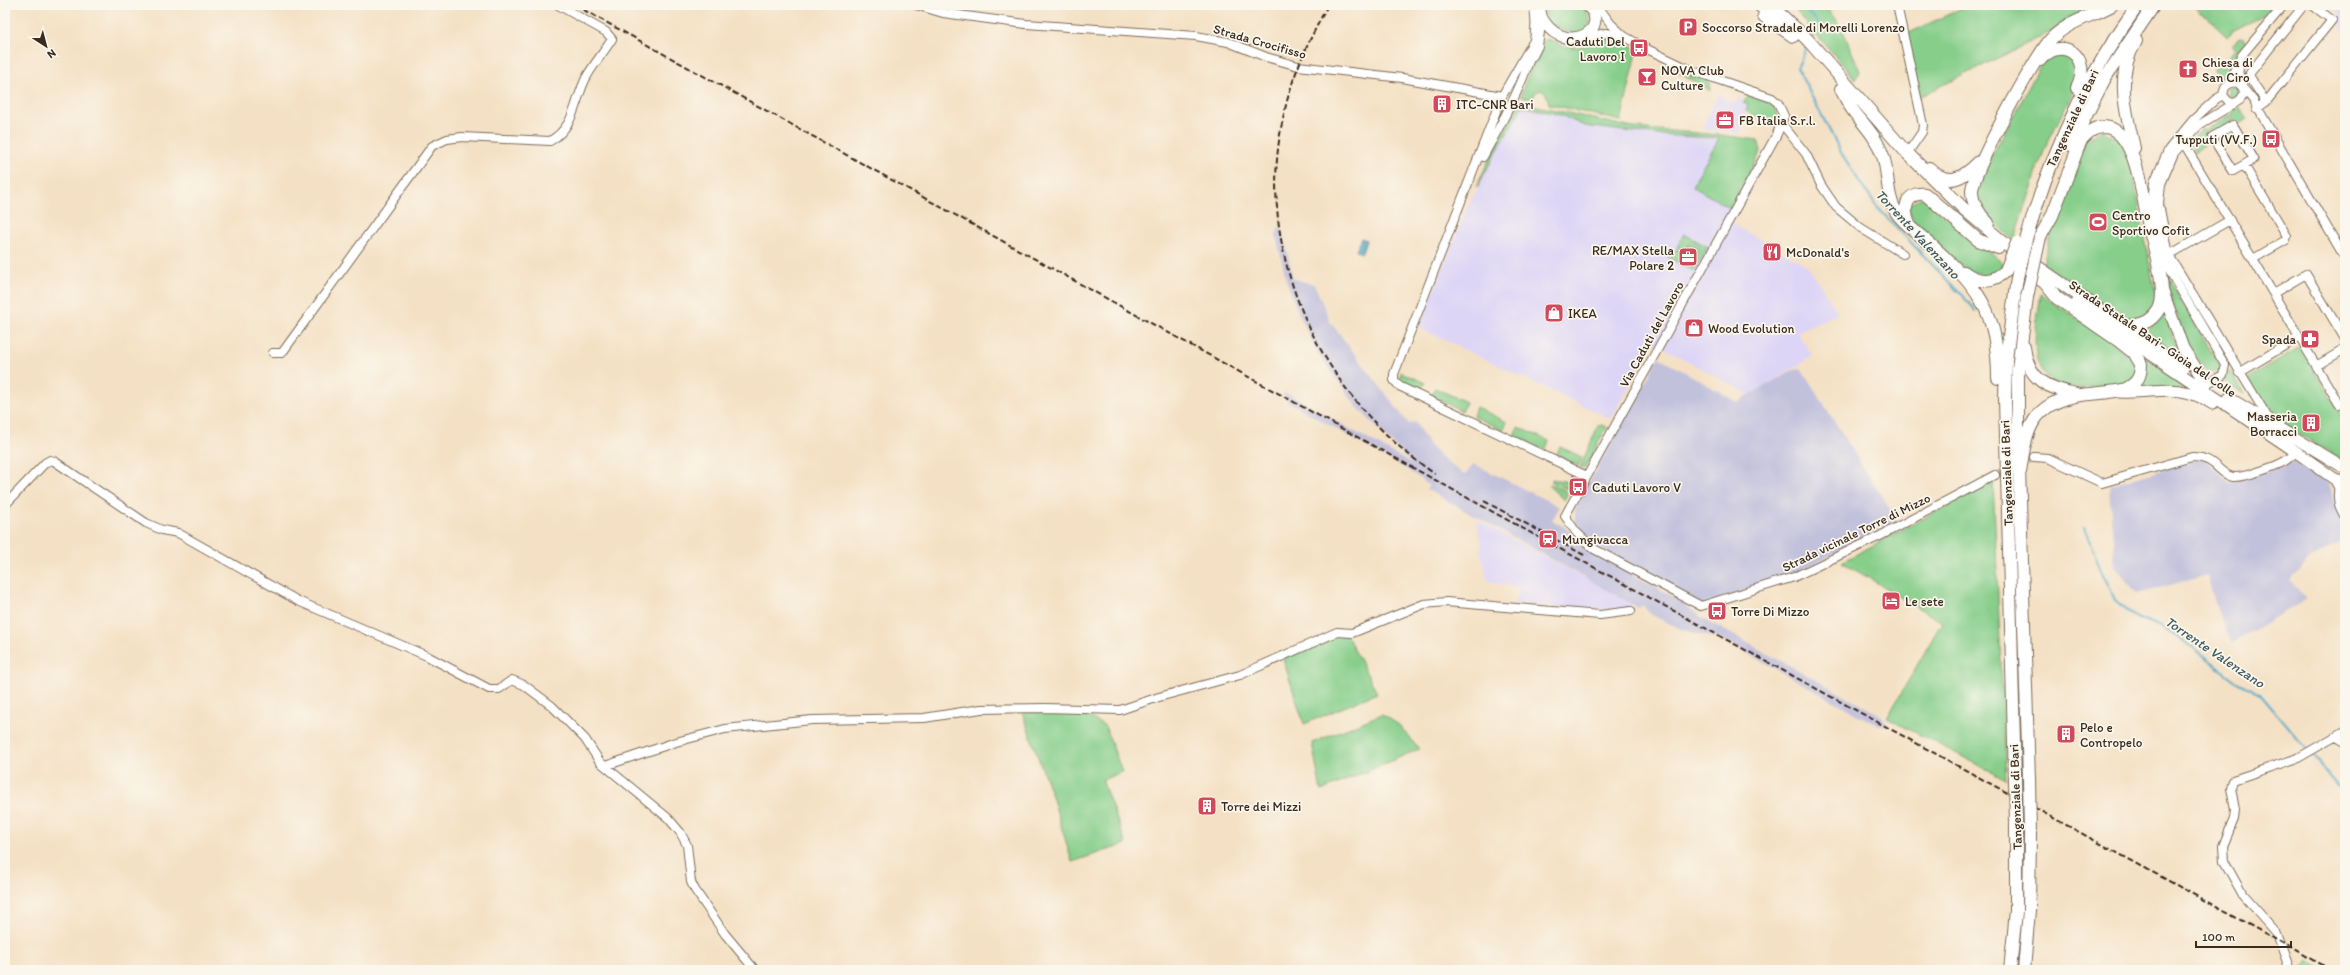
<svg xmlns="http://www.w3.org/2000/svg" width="2350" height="975" viewBox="0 0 2350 975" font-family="Itim,sans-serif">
<rect width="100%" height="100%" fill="#fbf7ec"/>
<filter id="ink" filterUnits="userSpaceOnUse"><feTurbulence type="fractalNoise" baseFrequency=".025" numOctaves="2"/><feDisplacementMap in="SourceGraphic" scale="8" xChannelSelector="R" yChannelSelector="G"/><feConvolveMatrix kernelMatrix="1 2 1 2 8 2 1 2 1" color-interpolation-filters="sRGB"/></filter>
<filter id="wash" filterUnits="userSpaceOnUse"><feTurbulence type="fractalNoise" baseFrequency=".012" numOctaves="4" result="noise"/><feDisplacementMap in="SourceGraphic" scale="16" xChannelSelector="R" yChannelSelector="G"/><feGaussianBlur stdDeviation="0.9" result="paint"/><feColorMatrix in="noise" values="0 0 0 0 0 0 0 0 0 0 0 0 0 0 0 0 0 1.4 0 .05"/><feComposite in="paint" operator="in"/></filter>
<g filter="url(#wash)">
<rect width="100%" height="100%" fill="#f4e1c5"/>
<!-- built -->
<path fill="#ddd5f6" d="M2328,5H2345V34L2336,19L2340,14Z
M1718,95L1734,104L1738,98L1748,104L1740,133L1701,129Z
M1522,106L1561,115L1584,126L1659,135L1719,138L1729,207L1737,212L1732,224L1808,266L1838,313L1797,332L1813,356L1750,395L1653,342L1611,419L1419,328L1467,208Z
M1476,520L1631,603V609L1599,610L1514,604L1520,588L1488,581L1480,551L1482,546Z"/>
<!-- industrial -->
<path fill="#c2c1dc" d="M1279,226L1283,232L1293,279L1314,284L1331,323L1409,424L1415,422L1428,444L1446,462L1465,475L1474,464L1560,507L1552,520L1566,528L1590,550L1677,599L1704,619L1882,716L1888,725H1877L1723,640L1683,630L1652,615L1643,605L1639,608L1426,489L1429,485L1408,470L1287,401L1282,393L1289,394L1413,465L1357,407L1316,350L1296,307L1287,282L1276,236Z
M1659,357L1737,402L1791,371L1801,368L1897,521L1782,580L1701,605L1594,545L1575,522V508Z
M2198,459H2205L2230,483L2280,468L2297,460L2329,482L2335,506L2339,515L2345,522V540L2310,558L2301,570L2291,576L2290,581L2307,599L2232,643L2217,610L2207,575L2137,594L2115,567L2109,486Z"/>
<!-- green -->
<path fill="#86ce8a" stroke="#607c54" d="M1545,5H1581L1589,16L1590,24L1580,33C1564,33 1542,26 1545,5Z
M1791,5H1823L1833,16L1842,29L1860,71L1856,80Z
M1968,5H2105L1919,97L1907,34Z
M2194,5H2273L2263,16L2234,30L2227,37Z
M1614,36L1638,49L1621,121L1549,104L1546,93L1541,90L1536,92L1532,99L1520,96L1540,45L1546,39L1564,46L1577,47L1587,45L1602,37Z
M2239,38L2244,39L2245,42L2239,51L2232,46Z
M2235,50L2238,53L2224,80L2213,70L2218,65L2221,68Z
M2058,52L2073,57L2080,77L2045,148L2014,241L1990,219L1976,195L1980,172L2001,139L2041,64Z
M1680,70L1710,82L1711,91L1679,73Z
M2227.5 92a5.5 5.5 0 1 1 11 0a5.5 5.5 0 1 1-11 0Z
M1749,96C1766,101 1784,106 1776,127L1746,111L1748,104L1743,102Z
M1520,102L1633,128L1721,135L1758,140L1761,151L1730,208L1692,186L1719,138L1659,135L1584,126L1561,115L1522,106L1477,187L1491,154Z
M2239,107L2248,118L2237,125L2231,114L2234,110Z
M2230,116L2233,121L2209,135L2206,130Z
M2102,130L2124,142L2134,179L2156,298C2152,315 2144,318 2128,321L2043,264L2055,218L2084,141Z
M2201,130H2204L2210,140L2195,152L2189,141Z
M1921,197L2005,264L1988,277L1968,271L1914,223L1908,206Z
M1684,234L1708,247L1694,271L1666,256L1671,258L1676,249L1684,254L1681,261L1689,265L1698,249L1689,244L1685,252L1677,247Z
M2161,262L2181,301L2220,366V369L2216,373C2188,374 2168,284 2161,262Z
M2041,294L2119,347L2129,356L2137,370L2132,380L2124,383C2107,385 2081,390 2065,387C2022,378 2037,324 2041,294Z
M2165,309L2172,335L2180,355L2144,331L2156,322Z
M2300,347L2343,418L2345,417V460C2324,451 2278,422 2264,405C2258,397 2253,387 2248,378Z
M2138,352L2193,390L2138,388Z
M2230,370L2245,394H2244L2224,381Z
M1401,372L1425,383L1420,391L1400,381Z
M1435,388L1466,402L1462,411L1431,396Z
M1476,407L1507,422L1503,430L1473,416Z
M1602,425L1607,427L1584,469L1580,467L1598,426Z
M1518,427L1549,441L1544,450L1514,435Z
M1560,447L1582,457L1578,466L1556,455Z
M1552,479L1574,483L1572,487L1567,489L1552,482Z
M1993,481L2006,779L1887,718L1942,622L1842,562Z
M1550,484L1566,491L1567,495L1564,500L1549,486Z
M1333,633L1347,636L1377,693L1304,724L1282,656Z
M1065,711L1091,718L1105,726L1122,772L1102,780L1126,844L1072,862L1053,799L1022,712Z
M1382,714L1399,725L1419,749L1321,791L1312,743Z
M2307,960L2325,970H2300Z"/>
<!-- water -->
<path fill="#4ca8ca" stroke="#446974" d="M1361,238L1366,240L1362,253L1356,251Z"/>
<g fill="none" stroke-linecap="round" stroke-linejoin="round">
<!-- stream -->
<path stroke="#4ca8ca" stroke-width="2" d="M1801,5L1820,25L1812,38
M1808,45L1797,68L1845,160L1876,206L1972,306L1975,312
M2084,527L2101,570L2115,600L2130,613L2173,633L2237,682L2260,694L2307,750
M2310,753L2345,794"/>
</g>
</g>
<g filter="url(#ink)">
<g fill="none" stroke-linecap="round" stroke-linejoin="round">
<!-- minor-tunnel -->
<path stroke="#cfbca4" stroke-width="8" stroke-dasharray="8 4" stroke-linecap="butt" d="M1995,475L2034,457"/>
<defs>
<path id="minor" d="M916,5L943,13L1026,24L1196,36L1228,42L1266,57L1298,66L1402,78L1502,96
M1897,5L1923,125L1922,132L1911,148
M1590,8H1599L1611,24L1624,36L1647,49L1693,71L1772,98L1778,103L1784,116L1777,134L1565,516L1576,532L1594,549L1701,606L1794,577L1880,536L1995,475
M1579,39L1606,33L1622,36
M1533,42L1502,96L1394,374V380L1399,386L1587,476
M1533,56L1538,46L1542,18
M2237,62L2243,88L2253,100L2345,258
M2227,85L2242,55L2284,5
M2266,102L2250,78V73L2304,5
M2235,103L2229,102L2223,95L2225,87L2232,82L2238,83L2243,88L2244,94L2240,100L2199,125L2174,153L2161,184L2159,204L2169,255L2270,421
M2256,109L2266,102L2332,20L2312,5
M1782,124L1806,154L1821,185L1836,207L1861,228L1903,254
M2233,125L2254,159L2233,171L2212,137Z
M2183,142L2339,404
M1483,157C1504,117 1546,51 1533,5
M2244,165L2287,236L2286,240L2253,259
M2169,255L2230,220
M2274,293L2306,274L2345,339
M273,353H282L432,146L447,139L462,137L550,141C575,127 574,102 586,78C593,65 604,52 612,39L606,32L558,5
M2316,366L2345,349
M2239,373L2299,337
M2206,384L2223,375L2225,365L2163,260L2152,205L2154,182L2169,149L2193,120L2216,99L2223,95
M2034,457L2048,458L2102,483L2192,457C2217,457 2217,474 2233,477C2243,478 2282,465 2289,458C2292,457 2293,453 2295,451
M5,505L45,463L50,460L54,461L146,523L162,530L178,533L298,601L427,656L489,689H499L512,680L524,685L552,706L585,739L600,762L668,818L680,832L687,845L691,882L695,890L725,934L755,970
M2335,736L2345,742
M605,766L676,742L725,729L812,720L924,718L981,709L1045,708L1120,710L1159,697L1240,675L1337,632L1352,633L1424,604L1446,602L1600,615L1631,611
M2290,970L2276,932L2243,895L2224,861L2223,846L2234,819L2235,810L2231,788L2233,780L2298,758L2345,731"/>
<path id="major" d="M1541,5C1539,11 1541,18 1545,23C1568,55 1613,29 1587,5
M2162,289L2183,348L2206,384
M2076,304L2295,451L2336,480L2340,488
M2123,326L2183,368
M2119,392C2157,394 2177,381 2213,404
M2229,398L2345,468
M2345,479C2337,489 2338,503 2345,514"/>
<path id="highway" d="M1759,5L1774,18
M1770,5L1807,39L1906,152L1965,210L2009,247L2123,326C2137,326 2151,324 2159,309C2169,289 2151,240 2147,217C2142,194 2135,128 2104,127C2094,127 2088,132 2081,140L2052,216L2040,237
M1590,8L1592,5
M1764,16L1793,36
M2040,60C2062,34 2093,57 2077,88
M1841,89C1845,97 1849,106 1855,113C1866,127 1877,138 1883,156C1889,174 1886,195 1896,212C1904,224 1919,234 1929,243C1978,287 1998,310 1998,378
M2071,145L2105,78L2154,5
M2134,148C2126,112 2115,75 2136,41
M1929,168C1948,188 1963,178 1979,162
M1988,223C1980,215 1972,203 1972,191C1972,171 2036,55 2051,39C2067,22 2092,16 2112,5
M1909,224C1903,210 1905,192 1925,194L1978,240L1998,248
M2024,247C2048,159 2084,79 2138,5
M2013,259L2045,283L2057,298L2119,341L2134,353L2141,364C2141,377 2137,383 2126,389C2111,393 2095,393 2080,395C2032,403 2026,429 2020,472
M1964,272C1978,283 1994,283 2006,270
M2027,297L2018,369V437L2029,779
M2024,347C2028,380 2047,388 2076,394
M2015,780L2005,399L2006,359L2017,278
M2010,970L2016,912V821
M2024,970L2029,910L2030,834"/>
</defs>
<!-- minor casing -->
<use href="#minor" stroke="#7c6a58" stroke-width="10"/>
<!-- major casing -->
<use href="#major" stroke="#7c6a58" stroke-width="13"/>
<!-- highway casing -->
<use href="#highway" stroke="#7c6a58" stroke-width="14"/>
<!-- minor -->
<use href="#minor" stroke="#fff" stroke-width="8"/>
<!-- major -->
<use href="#major" stroke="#fff" stroke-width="11"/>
<!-- highway -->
<use href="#highway" stroke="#fff" stroke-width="12"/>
<!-- rail -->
<path stroke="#3b2a1e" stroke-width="2" stroke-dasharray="6 3" stroke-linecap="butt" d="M575,5L1542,539L2332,970
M1328,5C1309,40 1292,75 1284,114C1252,252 1320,396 1435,474
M1484,501L1584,555"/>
<defs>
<path id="highway-bridge" d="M2006,270L2017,243
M2017,278L2024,247
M2027,297L2040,237
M2029,779L2030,834
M2015,780L2016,821"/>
</defs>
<!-- highway-bridge casing -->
<use href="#highway-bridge" stroke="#7c6a58" stroke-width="14" stroke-linecap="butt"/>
<!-- highway-bridge -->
<use href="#highway-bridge" stroke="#fff" stroke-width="12"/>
</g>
</g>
<!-- icons -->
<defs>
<symbol id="parking-square" viewBox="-11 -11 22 22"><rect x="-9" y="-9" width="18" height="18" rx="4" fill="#d1495b" stroke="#fbf7ec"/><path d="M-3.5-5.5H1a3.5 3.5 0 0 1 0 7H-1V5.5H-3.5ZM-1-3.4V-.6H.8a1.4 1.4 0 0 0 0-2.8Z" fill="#fff"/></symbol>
<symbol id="bus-square" viewBox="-11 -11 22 22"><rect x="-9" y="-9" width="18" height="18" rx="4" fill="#d1495b" stroke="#fbf7ec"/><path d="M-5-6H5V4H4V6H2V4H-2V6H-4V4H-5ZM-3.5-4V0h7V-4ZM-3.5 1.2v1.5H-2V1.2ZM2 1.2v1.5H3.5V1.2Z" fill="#fff"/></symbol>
<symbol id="church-square" viewBox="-11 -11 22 22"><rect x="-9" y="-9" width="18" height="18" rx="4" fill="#d1495b" stroke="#fbf7ec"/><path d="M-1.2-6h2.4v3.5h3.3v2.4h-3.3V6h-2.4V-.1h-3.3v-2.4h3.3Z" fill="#fff"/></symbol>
<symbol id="bar-square" viewBox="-11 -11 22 22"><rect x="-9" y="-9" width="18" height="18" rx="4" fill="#d1495b" stroke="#fbf7ec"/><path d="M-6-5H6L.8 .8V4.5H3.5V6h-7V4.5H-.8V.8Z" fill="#fff"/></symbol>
<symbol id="building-square" viewBox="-11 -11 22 22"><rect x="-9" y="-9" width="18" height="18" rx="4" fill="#d1495b" stroke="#fbf7ec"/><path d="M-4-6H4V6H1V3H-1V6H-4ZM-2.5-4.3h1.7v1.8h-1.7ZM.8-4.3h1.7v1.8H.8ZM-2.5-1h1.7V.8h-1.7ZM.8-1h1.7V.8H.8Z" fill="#fff"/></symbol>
<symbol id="office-square" viewBox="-11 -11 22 22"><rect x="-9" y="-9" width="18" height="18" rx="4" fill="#d1495b" stroke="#fbf7ec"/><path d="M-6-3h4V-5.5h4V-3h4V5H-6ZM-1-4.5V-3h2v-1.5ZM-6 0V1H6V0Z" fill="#fff"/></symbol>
<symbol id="stadium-square" viewBox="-11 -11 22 22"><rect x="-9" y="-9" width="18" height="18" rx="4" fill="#d1495b" stroke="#fbf7ec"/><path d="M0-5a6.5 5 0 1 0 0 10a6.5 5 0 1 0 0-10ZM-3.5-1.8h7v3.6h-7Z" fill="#fff"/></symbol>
<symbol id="restaurant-square" viewBox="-11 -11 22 22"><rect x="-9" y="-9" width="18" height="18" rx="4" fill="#d1495b" stroke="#fbf7ec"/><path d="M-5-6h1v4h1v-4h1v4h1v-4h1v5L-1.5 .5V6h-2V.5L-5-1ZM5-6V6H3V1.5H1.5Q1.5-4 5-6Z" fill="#fff"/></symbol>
<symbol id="shop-square" viewBox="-11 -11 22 22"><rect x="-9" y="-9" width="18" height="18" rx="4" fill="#d1495b" stroke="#fbf7ec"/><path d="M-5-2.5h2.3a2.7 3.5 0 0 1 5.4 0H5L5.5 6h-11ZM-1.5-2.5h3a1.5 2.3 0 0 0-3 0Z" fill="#fff"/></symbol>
<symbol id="pharmacy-square" viewBox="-11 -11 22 22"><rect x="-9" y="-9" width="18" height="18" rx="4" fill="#d1495b" stroke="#fbf7ec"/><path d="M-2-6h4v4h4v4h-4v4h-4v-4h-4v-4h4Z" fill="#fff"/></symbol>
<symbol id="station-square" viewBox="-11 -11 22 22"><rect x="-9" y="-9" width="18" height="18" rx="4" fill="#d1495b" stroke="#fbf7ec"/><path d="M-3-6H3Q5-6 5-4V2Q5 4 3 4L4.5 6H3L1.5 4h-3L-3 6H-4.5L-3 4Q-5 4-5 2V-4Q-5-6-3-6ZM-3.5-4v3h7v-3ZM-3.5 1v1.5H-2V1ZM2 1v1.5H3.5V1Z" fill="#fff"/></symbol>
<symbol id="hotel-square" viewBox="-11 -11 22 22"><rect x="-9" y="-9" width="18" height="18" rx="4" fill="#d1495b" stroke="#fbf7ec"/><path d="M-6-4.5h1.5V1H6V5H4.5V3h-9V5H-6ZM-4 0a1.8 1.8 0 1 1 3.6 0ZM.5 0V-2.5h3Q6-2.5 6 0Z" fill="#fff"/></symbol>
</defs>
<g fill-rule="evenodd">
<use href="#parking-square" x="1677" y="16" width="22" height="22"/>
<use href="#bus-square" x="1628" y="37" width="22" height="22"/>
<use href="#church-square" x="2177" y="58" width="22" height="22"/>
<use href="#bar-square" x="1636" y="66" width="22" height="22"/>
<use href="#building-square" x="1431" y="93" width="22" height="22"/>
<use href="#office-square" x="1714" y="109" width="22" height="22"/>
<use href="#bus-square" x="2260" y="128" width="22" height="22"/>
<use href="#stadium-square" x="2087" y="211" width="22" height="22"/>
<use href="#restaurant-square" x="1761" y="241" width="22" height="22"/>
<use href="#office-square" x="1677" y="246" width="22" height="22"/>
<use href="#shop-square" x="1543" y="302" width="22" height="22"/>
<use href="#shop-square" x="1683" y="317" width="22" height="22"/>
<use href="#pharmacy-square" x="2299" y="328" width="22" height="22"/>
<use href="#building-square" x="2300" y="412" width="22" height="22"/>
<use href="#bus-square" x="1567" y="476" width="22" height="22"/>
<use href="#station-square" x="1537" y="528" width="22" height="22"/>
<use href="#hotel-square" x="1880" y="590" width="22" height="22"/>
<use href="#bus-square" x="1706" y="600" width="22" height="22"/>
<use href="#building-square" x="2055" y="723" width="22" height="22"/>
<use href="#building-square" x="1196" y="795" width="22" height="22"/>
</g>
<g text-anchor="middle" stroke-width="3.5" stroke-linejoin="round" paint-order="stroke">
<!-- poi labels -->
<g font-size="13" fill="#3b2a1e" stroke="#fbf7ec" text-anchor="start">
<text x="1702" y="32">Soccorso Stradale di Morelli Lorenzo</text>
<text x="1625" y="46" text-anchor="end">Caduti Del<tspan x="1625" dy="15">Lavoro I</tspan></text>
<text x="2202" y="67">Chiesa di<tspan x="2202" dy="15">San Ciro</tspan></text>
<text x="1661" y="75">NOVA Club<tspan x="1661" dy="15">Culture</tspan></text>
<text x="1456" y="109">ITC-CNR Bari</text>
<text x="1739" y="125">FB Italia S.r.l.</text>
<text x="2257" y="144" text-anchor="end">Tupputi (VV.F.)</text>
<text x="2112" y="220">Centro<tspan x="2112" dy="15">Sportivo Cofit</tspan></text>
<text x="1674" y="255" text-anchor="end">RE/MAX Stella<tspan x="1674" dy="15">Polare 2</tspan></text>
<text x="1786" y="257">McDonald's</text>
<text x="1568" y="318">IKEA</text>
<text x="1708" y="333">Wood Evolution</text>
<text x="2296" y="344" text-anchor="end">Spada</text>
<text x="2297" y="421" text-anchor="end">Masseria<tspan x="2297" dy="15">Borracci</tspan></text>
<text x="1592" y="492">Caduti Lavoro V</text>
<text x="1562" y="544">Mungivacca</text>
<text x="1905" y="606">Le sete</text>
<text x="1731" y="616">Torre Di Mizzo</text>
<text x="2080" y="732">Pelo e<tspan x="2080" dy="15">Contropelo</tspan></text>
<text x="1221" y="811">Torre dei Mizzi</text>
</g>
<!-- street labels -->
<g font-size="13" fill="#3b2a1e" stroke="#fbf7ec">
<text transform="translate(1260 41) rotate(16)" y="5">Strada Crocifisso</text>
<text transform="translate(2072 118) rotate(-65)" y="5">Tangenziale di Bari</text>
<text transform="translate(1651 334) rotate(-61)" y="5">Via Caduti del Lavoro</text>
<text transform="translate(2153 338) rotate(34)" y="5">Strada Statale Bari - Gioia del Colle</text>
<text transform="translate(2006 473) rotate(-92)" y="5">Tangenziale di Bari</text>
<text transform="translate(1856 532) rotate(-26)" y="5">Strada vicinale Torre di Mizzo</text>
<text transform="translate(2015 797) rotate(-92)" y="5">Tangenziale di Bari</text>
</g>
<!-- water labels -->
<g font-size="14" font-style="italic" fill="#425c63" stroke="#fbf7ec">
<text transform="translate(1918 234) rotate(47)" y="5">Torrente Valenzano</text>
<text transform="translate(2215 652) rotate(34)" y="5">Torrente Valenzano</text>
</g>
</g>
<!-- margin -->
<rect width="2350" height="975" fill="none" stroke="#fbf7ec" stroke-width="20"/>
<!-- north arrow -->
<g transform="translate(46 46) rotate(144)" stroke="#fbf7ec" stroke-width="3" paint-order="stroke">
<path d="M0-3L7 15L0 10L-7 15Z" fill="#3b2a1e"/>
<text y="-6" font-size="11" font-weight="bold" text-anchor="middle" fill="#3b2a1e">N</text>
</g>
<!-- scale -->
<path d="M2196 941v6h95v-6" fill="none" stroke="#3b2a1e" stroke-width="2"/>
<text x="2202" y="941" font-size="12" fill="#3b2a1e" stroke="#fbf7ec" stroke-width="3" paint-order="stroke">100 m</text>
</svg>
